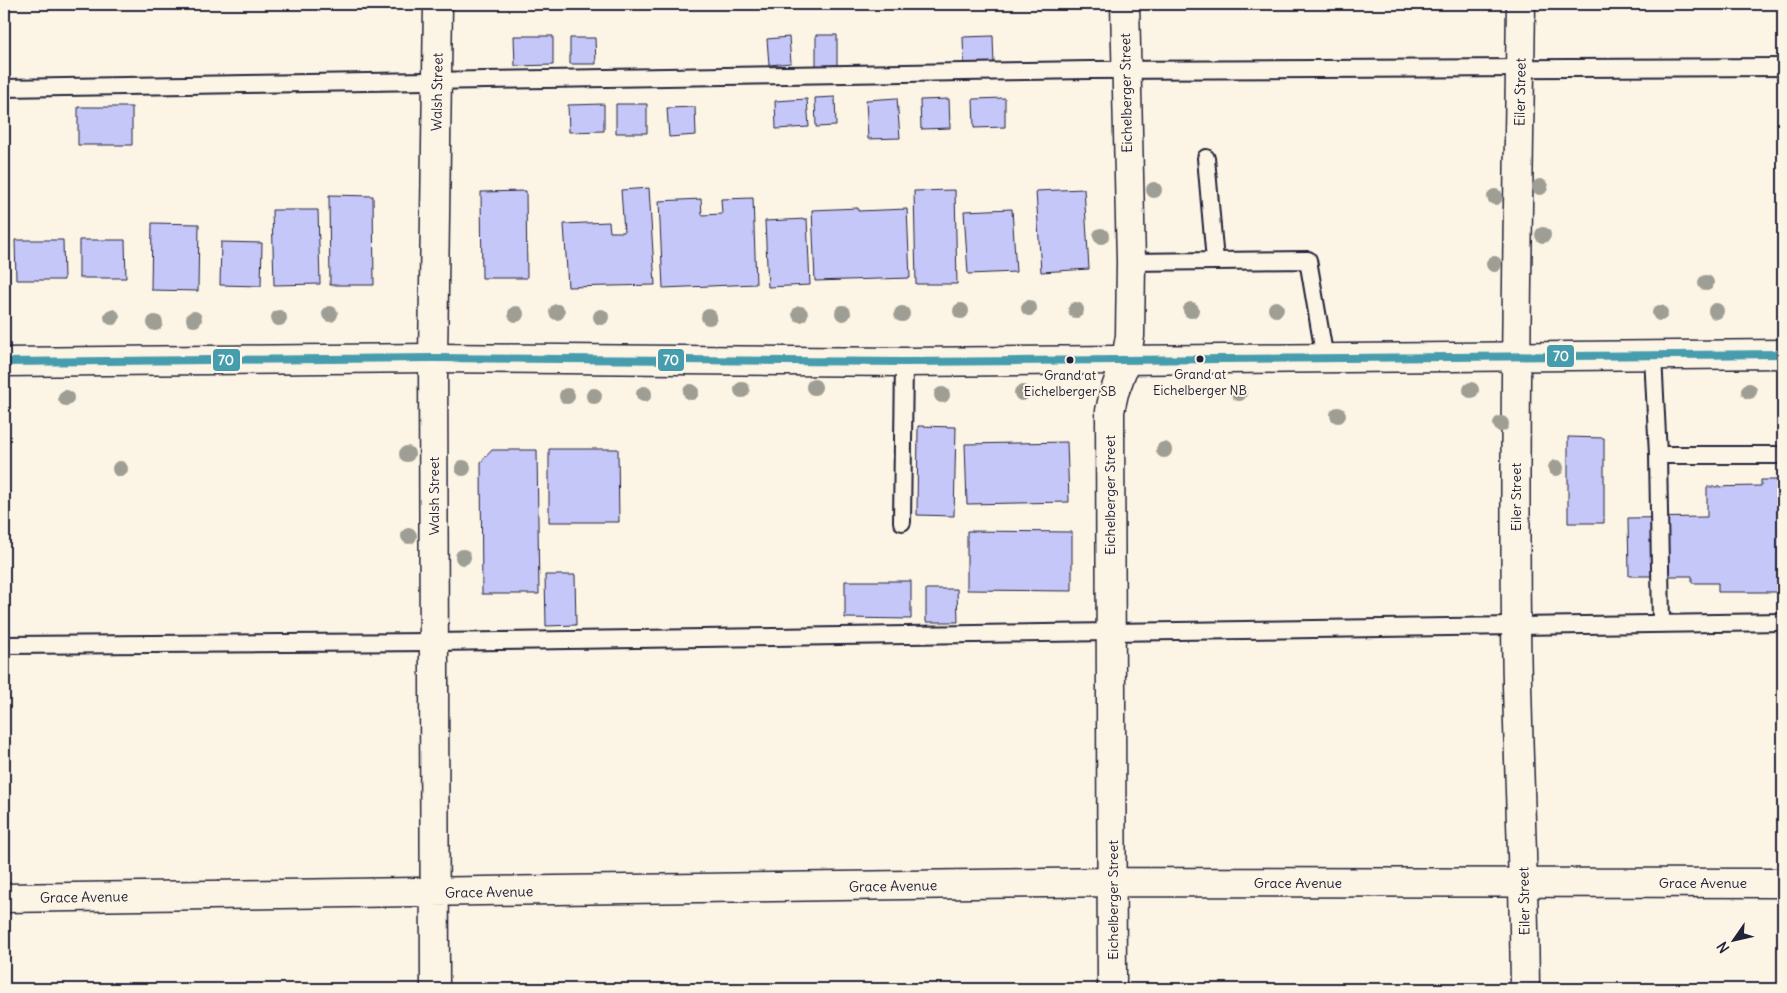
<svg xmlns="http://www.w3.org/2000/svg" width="1787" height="993" viewBox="0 0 1787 993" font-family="Delius,sans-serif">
<rect width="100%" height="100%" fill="#fcf5e5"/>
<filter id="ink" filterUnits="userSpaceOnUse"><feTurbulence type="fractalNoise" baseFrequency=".02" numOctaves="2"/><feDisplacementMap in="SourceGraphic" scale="10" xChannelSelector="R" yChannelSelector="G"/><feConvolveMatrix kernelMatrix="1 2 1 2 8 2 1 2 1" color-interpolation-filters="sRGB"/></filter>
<g filter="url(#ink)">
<!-- building -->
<path fill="#c5c7f9" stroke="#22223b" d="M816,35H837V65L816,66Z
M514,36H553V65L515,66Z
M993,36L994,66L964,67L963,37Z
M789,37L791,63L769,65L767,39Z
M570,38H595L596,64H570Z
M835,97L836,126L816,127L815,98Z
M897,98L900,138L868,139L866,100Z
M1005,98V127L974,128L973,99Z
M807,99L809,127L776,129L775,101Z
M949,99L950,128L921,129L920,100Z
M604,104V131L569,132L568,105Z
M616,104H647V133H616Z
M78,107H132V145H78Z
M695,107L696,135L669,137L667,108Z
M649,188L655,285L568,287L564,224L609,222L610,232H624L621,190Z
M1084,189L1089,269L1041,272L1036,191Z
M955,190L957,284H916L914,191Z
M526,191L527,278H482L481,192Z
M329,195L373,196L374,285H330Z
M753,198L756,284L663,288L659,201L701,199L702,215L722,214L721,199Z
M858,208V211L907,209L910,278L815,281L812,210Z
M1012,209L1016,272L968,274L964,211Z
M272,210H318L320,284L274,285Z
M807,219L810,285L768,287L765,221Z
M152,223L199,224L198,291L151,290Z
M15,240H63L64,280H16Z
M79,240H125L126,278H79Z
M221,242L262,243L261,286L220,285Z
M918,426L956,427L954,516L917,515Z
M1568,437L1604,438V523H1568Z
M1067,442L1069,502L967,504L965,444Z
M549,449H618L619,522H549Z
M492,450H537L539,594H482L481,462Z
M1761,480H1783L1782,592H1718V583H1692V576H1629L1628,518L1707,517V487L1761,486Z
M967,531L1072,532V591L967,590Z
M545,575H575L576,625L546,626Z
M845,581H911V619L845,618Z
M926,589H957L958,622H926Z"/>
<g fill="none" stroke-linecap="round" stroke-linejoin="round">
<defs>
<path id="lane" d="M4,88L1090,70L1783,67
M1206,158L1215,261
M1131,262L1308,260L1325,359
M1653,356L1658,455H1783
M1658,455L1661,623
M902,522L904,362
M4,645L436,642L1783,622"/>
<path id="street" d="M1521,4C1518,210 1514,416 1516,623C1517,745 1524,867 1525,989
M4,898L1113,882L1783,883
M435,989L433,358L438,4
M1112,989L1110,411L1114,393L1126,360L1130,336L1131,262L1125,4"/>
<path id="secondary" d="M4,362L433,358L904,362L1783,354"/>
</defs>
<!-- lane casing -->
<use href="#lane" stroke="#22223b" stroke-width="20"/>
<!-- street casing -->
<use href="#street" stroke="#22223b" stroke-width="31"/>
<!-- secondary casing -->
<use href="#secondary" stroke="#22223b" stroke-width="31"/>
<!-- lane -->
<use href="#lane" stroke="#fcf5e5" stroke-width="16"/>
<!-- street -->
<use href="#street" stroke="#fcf5e5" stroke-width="28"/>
<!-- secondary -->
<use href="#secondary" stroke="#fcf5e5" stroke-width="28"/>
<defs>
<path id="bus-1" d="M4,362L433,358L904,362L1783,354"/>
</defs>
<!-- bus-1 casing -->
<use href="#bus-1" stroke="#fcf5e5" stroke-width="11"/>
<!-- bus-1 -->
<use href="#bus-1" stroke="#469dad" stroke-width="8"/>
</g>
<!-- trees -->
<g fill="#9f9e94">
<circle cx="1540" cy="187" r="8"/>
<circle cx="1154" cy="190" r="8"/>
<circle cx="1495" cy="197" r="8"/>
<circle cx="1543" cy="235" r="8"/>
<circle cx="1101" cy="236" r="8"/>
<circle cx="1494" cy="264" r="8"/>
<circle cx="1706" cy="283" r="8"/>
<circle cx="1029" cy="308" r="8"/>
<circle cx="1276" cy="309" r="8"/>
<circle cx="1076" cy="310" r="8"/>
<circle cx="1191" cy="310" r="8"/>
<circle cx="961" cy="311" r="8"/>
<circle cx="1716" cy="311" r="8"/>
<circle cx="557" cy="312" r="8"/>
<circle cx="843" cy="313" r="8"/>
<circle cx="1660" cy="313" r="8"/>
<circle cx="330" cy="314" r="8"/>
<circle cx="516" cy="314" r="8"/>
<circle cx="800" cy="314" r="8"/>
<circle cx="902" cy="314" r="8"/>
<circle cx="112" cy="317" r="8"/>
<circle cx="601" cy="317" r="8"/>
<circle cx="709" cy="317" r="8"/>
<circle cx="279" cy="318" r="8"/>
<circle cx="194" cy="319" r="8"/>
<circle cx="155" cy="323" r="8"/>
<circle cx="814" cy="387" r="8"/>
<circle cx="742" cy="390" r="8"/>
<circle cx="1471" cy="390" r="8"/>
<circle cx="1749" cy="391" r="8"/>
<circle cx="691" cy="392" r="8"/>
<circle cx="1022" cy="393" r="8"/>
<circle cx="1239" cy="393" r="8"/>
<circle cx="644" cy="394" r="8"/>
<circle cx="942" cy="395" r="8"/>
<circle cx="567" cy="396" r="8"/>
<circle cx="594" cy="396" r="8"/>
<circle cx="66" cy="398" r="8"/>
<circle cx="1338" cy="415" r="8"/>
<circle cx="1501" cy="424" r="8"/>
<circle cx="1164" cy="450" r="8"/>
<circle cx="407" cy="454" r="8"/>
<circle cx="463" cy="468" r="8"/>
<circle cx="1556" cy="468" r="8"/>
<circle cx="120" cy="469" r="8"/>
<circle cx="409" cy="536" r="8"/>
<circle cx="463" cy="557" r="8"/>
</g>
</g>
<!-- markers -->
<g fill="#22223b" stroke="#fcf5e5" stroke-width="2">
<circle cx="1200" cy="359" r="4.5"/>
<circle cx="1070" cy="360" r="4.5"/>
</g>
<g text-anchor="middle" stroke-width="4" stroke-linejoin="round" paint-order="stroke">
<!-- bus labels -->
<g font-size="13" fill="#22223b" stroke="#fcf5e5">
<text x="1200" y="379">Grand at<tspan x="1200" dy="16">Eichelberger NB</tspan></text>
<text x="1070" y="380">Grand at<tspan x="1070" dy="16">Eichelberger SB</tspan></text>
</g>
<!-- street labels -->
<g font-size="14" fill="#22223b" stroke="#fcf5e5">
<text transform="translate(437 92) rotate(-89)" y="5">Walsh Street</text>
<text transform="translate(1520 92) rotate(-89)" y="5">Eiler Street</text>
<text transform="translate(1126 93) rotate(-91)" y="5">Eichelberger Street</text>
<text transform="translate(1110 495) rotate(-90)" y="5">Eichelberger Street</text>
<text transform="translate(434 496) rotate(-90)" y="5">Walsh Street</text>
<text transform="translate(1516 497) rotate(-90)" y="5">Eiler Street</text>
<text x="1298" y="888">Grace Avenue</text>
<text x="1703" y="888">Grace Avenue</text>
<text transform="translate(893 886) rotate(-1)" y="5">Grace Avenue</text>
<text transform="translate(489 892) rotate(-1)" y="5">Grace Avenue</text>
<text transform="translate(84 897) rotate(-1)" y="5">Grace Avenue</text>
<text transform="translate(1113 900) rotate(-90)" y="5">Eichelberger Street</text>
<text transform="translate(1524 901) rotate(-91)" y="5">Eiler Street</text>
</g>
</g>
<g stroke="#fcf5e5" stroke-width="2">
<rect x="1546" y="344" width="29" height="24" rx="5" fill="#469dad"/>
<rect x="212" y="348" width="29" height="24" rx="5" fill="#469dad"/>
<rect x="657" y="348" width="28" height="24" rx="5" fill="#469dad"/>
</g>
<g font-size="14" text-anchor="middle" font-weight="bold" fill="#fff">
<text x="1561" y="361">70</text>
<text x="226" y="365">70</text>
<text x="671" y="365">70</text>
</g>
<!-- margin -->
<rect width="1787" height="993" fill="none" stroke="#fcf5e5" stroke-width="20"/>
<rect x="10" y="10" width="1767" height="973" fill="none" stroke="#22223b" stroke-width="2" filter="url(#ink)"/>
<!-- north arrow -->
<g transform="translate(1734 940) rotate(236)" stroke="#fcf5e5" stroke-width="4" paint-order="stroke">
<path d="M0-4L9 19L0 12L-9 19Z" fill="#22223b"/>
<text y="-8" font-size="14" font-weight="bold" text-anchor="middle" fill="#22223b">N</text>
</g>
</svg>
